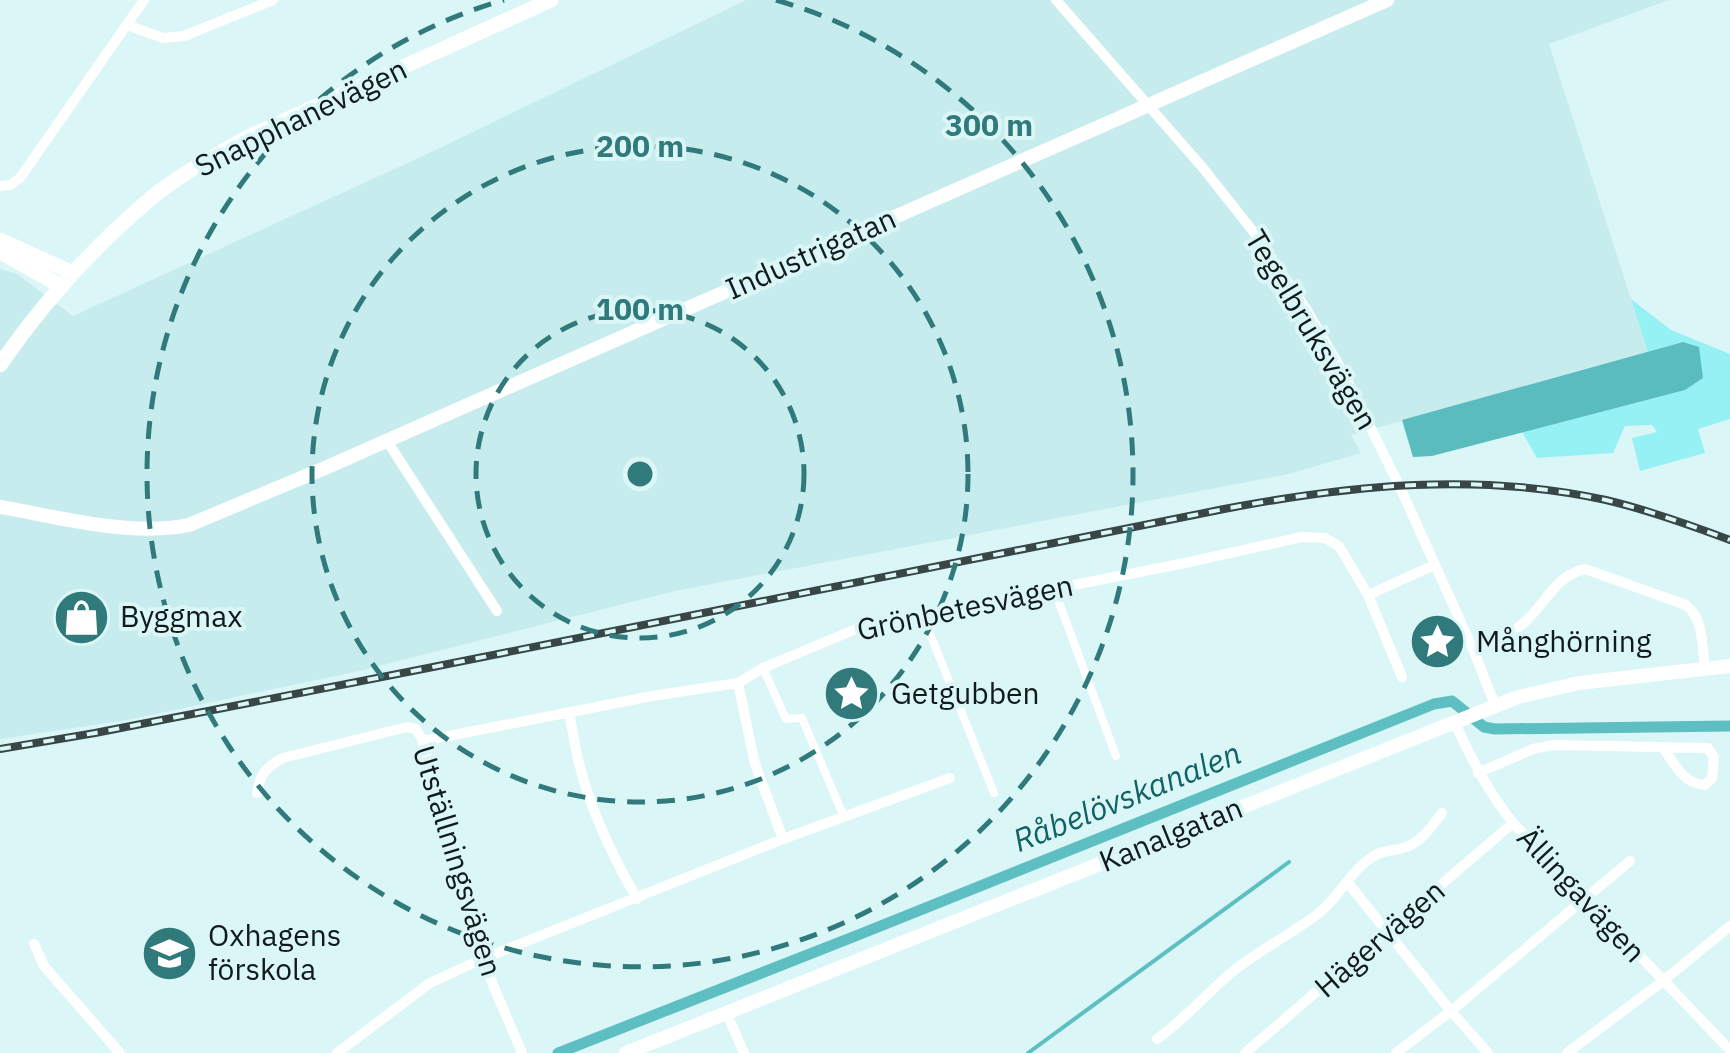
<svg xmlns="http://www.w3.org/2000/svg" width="1730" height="1053" viewBox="0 0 1730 1053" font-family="'IBM Plex Sans',sans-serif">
<rect width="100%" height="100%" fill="#dbf6f7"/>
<!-- built -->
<path fill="#c7eced" d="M746,0H1669L1549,44L1648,352L1351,435L1361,453L1289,474L675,591L359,671L127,720L0,739V269L17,274L73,316L425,155Z"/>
<!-- green -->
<path fill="#96f1f4" d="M1631,299L1671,330L1730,354V419L1698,429L1705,453L1640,471L1632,438L1657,432L1652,425L1625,426L1613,453L1537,458L1522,432L1684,390L1703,378L1683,342L1648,352Z"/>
<!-- forest -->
<path fill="#5abcbf" d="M1683,342L1699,347L1703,378L1685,390L1432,456L1413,457L1402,420Z"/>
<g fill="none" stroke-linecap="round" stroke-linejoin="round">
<!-- stream -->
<path stroke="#5ebfc3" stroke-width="4" d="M1028,1053L1289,862"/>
<!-- canal -->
<path stroke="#5ebfc3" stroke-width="11" d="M558,1053L853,937L1434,704L1452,701L1484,727L1495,729L1730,726"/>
<!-- pedestrian -->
<path stroke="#fff" stroke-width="8" d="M1054,589L1116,756
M922,614L994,793
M763,668L786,719L802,718L844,817"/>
<!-- minor -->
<path stroke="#fff" stroke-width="10" d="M1056,0L1203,168L1252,230L1305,307L1344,374L1399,485L1473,649L1495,705
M127,25L163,38L184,36L273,0
M0,186L10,185L20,178L144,0
M387,441L497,611
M1368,595L1434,565
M1473,649C1494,642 1516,632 1530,617C1548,598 1558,575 1585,569L1686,605C1704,619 1702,647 1705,668
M738,683L755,764L783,839
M569,712C573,731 575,750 580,767C592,814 613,857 637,899
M1455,723C1471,759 1488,792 1513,823L1730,1050
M423,741L652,696L738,683L763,668L861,627L1190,562L1302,537L1325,538L1339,546L1368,595L1402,677
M1478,773L1533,749L1553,745L1708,748L1714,757L1712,778L1705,785C1683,784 1675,764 1663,748
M257,793C260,774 266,767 283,758L407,727L416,729L423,741L448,847L482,959L522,1053
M1348,883L1451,1011L1488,1053
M34,944L44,966L120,1053
M727,1014L744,1053
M1157,1039C1185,1019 1206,994 1232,972C1258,951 1288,936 1315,916C1338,900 1350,870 1374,856C1382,850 1393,851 1403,848C1420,844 1432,826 1442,813
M337,1053L430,983L482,959L783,839L950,778
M1245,1053L1513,823
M1396,1053L1451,1011L1630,861
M1567,1053L1663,981L1730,926"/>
<!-- tertiary -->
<path stroke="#fff" stroke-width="14" d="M0,507C59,517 130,537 189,525L325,468L1387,0
M626,1053L1518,697L1579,683L1730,666"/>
<!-- secondary -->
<path stroke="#fff" stroke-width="15" d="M0,240L73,273
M0,252L61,286
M0,365C43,302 96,244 155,195C183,173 215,156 246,138L551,0"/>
<defs>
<path id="rail" d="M0,749L95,733L428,668L1224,509C1351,485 1478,472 1606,500C1648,510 1690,525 1730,540"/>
</defs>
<!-- rail casing -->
<use href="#rail" stroke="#394646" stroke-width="8"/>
<!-- rail -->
<use href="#rail" stroke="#dbf6f7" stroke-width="4" stroke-dasharray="11" stroke-linecap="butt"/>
</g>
<!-- distance rings -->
<g fill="none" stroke="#307a7c" stroke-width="5" stroke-dasharray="18 12">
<circle cx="640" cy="474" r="164"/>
<circle cx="640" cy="474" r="328"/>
<path d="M776 0A493 493 0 1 1 504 0"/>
</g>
<!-- icons -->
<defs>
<symbol id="shop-disc" viewBox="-11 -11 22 22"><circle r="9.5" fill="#307a7c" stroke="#dbf6f7"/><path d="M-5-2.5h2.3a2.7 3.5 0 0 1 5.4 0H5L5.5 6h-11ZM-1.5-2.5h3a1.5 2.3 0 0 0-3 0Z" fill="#fff"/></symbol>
<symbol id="sight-disc" viewBox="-11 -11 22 22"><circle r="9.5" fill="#307a7c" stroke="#dbf6f7"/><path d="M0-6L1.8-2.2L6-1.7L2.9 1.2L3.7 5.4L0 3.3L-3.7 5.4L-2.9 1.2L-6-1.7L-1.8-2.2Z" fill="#fff"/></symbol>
<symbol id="school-disc" viewBox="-11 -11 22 22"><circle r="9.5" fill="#307a7c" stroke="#dbf6f7"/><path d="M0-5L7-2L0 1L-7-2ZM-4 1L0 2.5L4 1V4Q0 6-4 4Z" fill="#fff"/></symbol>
</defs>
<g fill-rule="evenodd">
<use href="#shop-disc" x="50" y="586" width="63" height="63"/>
<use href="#sight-disc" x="1406" y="610" width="63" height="63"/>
<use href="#sight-disc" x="820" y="662" width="63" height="63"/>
<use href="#school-disc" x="138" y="922" width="63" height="63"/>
</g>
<g text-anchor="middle" stroke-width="8" stroke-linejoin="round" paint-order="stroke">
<!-- street labels -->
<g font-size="30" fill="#111b1b" stroke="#dbf6f7">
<text transform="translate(301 118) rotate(-26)" y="10">Snapphanevägen</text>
<text transform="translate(811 254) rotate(-24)" y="10">Industrigatan</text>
<text transform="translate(1311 330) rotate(59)" y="10">Tegelbruksvägen</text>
<text transform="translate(965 608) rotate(-12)" y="10">Grönbetesvägen</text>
<text transform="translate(1171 835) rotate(-22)" y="10">Kanalgatan</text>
<text transform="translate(457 861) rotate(73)" y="10">Utställningsvägen</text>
<text transform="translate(1581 895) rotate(47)" y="10">Ällingavägen</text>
<text transform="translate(1380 939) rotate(-41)" y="10">Hägervägen</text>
</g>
<!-- poi labels -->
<g font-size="30" fill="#111b1b" stroke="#dbf6f7" text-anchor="start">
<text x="120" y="627">Byggmax</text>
<text x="1476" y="652">Månghörning</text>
<text x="891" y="704">Getgubben</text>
<text x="208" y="946">Oxhagens<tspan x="208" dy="34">förskola</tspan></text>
</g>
<!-- water labels -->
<g font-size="32" font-style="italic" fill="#106365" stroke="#dbf6f7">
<text transform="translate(1127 797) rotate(-22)" y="11">Råbelövskanalen</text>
</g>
</g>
<circle cx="640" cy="474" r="15" fill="#307a7c" stroke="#dbf6f7" stroke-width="5"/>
<g font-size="30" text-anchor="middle" font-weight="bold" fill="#307a7c" stroke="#dbf6f7" stroke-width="8" stroke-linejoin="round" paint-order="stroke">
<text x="989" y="136">300 m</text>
<text x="640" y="157">200 m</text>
<text x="640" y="320">100 m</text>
</g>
</svg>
